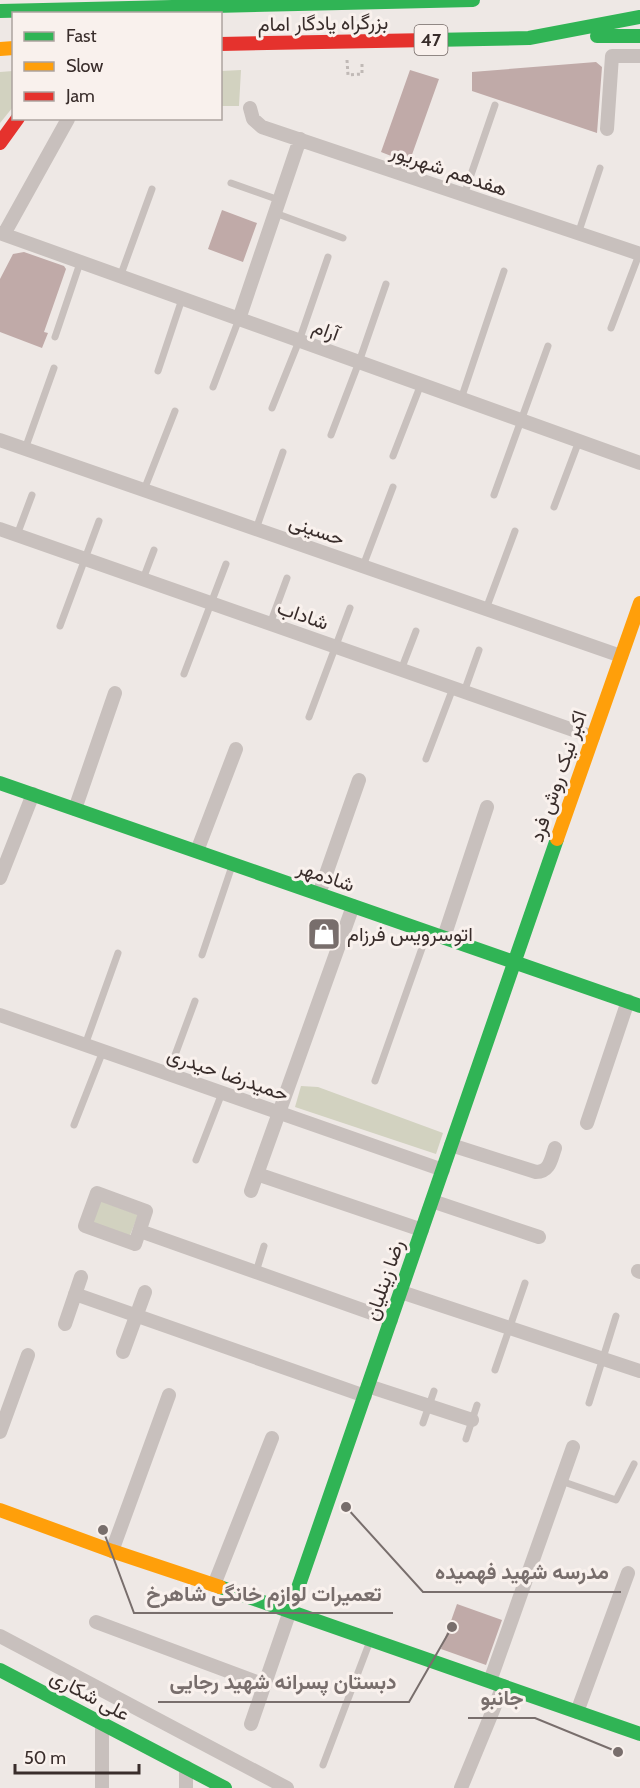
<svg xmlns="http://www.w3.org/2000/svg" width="640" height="1788" viewBox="0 0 640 1788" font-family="Cabin,Vazirmatn,sans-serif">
<rect width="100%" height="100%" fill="#eee8e5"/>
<!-- green -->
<path fill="#d2d2c0" d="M241,70L239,106H221V71Z
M13,71V107L0,123V72Z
M301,1086L318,1087L443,1133L436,1154L295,1107Z
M101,1201L138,1215L129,1238L92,1224Z"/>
<!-- building -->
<path fill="#c0aaa8" d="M596,62L602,67L597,133L472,91V72Z
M410,70L439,79L409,163L381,152Z
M222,210L257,223L243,262L208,249Z
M24,252L64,266L66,269L44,332L48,333L42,348L0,332V279L13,254Z
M457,1604L502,1620L486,1665L441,1649Z"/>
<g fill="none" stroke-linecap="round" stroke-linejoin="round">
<!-- path -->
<path stroke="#c0b9b6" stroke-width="3" stroke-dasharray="3 3" stroke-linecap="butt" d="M347,60L348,75L362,74V62"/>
<!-- lane -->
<path stroke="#c8c0bd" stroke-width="7" d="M231,183L279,200
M464,195L495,105
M275,213L343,238
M578,234L600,168
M120,277L152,189
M611,328L640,252
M55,337L80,263
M158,371L182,299
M213,387L239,319
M461,399L504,271
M272,408L299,341L328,257
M331,435L359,362L386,284
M25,449L54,368
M393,456L421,384
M144,490L175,411
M494,495L548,346
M554,507L579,441
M256,529L283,452
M17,535L32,495
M363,566L393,487
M143,579L154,550
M486,609L515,531
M270,624L287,578
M60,626L99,521
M401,670L416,631
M184,674L226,564
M464,692L479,650
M309,717L350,608
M426,759L453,688
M202,955L232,866
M85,1045L118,953
M168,1074L195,1001
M375,1081L427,934
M74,1125L103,1051
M196,1160L222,1093
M256,1272L264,1246
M495,1370L525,1283
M589,1403L616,1316
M423,1423L434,1391
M466,1439L477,1405
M561,1481L616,1500L634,1464
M323,1765L370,1641"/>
<!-- street -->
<path stroke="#c8c0bd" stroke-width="14" d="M250,108L253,119L262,127L640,254
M607,129L612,56H640
M0,233L640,463
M4,234L68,119
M239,319L300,139
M0,440L621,656
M0,529L593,737
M75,809L115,693
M197,851L236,749
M0,878L33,794
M319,894L359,780
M444,937L487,807
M0,1015L443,1170
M587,1123L628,1001
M451,1145L536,1172C550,1172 551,1159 555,1148
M257,1174L422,1230
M251,1191L353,906
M97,1193L146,1211L135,1244L85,1226Z
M432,1201L539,1237
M140,1231L391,1320
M638,1271L640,1272
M401,1292L640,1371
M75,1294L365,1396
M65,1324L81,1277
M123,1352L145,1292
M368,1386L472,1420
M0,1432L28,1355
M112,1551L169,1395
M214,1585L272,1438
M96,1622L265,1685
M0,1636L287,1788
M490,1681L573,1447
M577,1712L628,1573
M102,1723V1788
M251,1724L290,1611
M186,1767V1788
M461,1788L503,1686"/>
<!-- fast -->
<path stroke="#30b455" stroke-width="14" d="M0,11L473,0
M597,36H640
M430,40L529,38L640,17
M0,783L640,1006
M220,1587L640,1734
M290,1611L557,839
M0,1670L225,1788"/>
<!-- slow -->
<path stroke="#ff9f0a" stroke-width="14" d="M0,49L14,48
M557,839L640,603
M0,1510L112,1551L220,1587"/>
<!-- jam -->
<path stroke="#e5322d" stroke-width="14" d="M220,44L430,40
M0,143L18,118"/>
</g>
<!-- icons -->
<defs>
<symbol id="shop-square" viewBox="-11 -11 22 22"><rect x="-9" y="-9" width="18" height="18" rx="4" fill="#786e6c" stroke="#f9f1ed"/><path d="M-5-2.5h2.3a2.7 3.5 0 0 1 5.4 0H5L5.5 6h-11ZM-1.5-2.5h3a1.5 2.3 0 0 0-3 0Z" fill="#fff"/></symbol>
</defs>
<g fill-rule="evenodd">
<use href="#shop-square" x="305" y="915" width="38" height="38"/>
</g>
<g text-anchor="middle" stroke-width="6" stroke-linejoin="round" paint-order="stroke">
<!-- shield labels -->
<rect fill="#f9f1ed" stroke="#736865" stroke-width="1.5" x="414.5" y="25" width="33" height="30" rx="4.5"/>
<g font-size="18" font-weight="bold" fill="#392d2b">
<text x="431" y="46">47</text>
</g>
<!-- street labels -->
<g font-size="20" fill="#392d2b" stroke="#f9f1ed">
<text transform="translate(323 23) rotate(-1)" y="7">بزرگراه یادگار امام</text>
<text transform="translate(449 170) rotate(19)" y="7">هفدهم شهریور</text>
<text transform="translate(326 330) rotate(20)" y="7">آرام</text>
<text transform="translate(317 530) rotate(19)" y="7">حسینی</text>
<text transform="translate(303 615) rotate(19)" y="7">شاداب</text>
<text transform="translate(558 776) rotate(-71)" y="7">اکبر نیک روش فرد</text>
<text transform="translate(326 876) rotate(19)" y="7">شادمهر</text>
<text transform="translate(228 1074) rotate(19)" y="7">حمیدرضا حیدری</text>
<text transform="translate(384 1280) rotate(-71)" y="7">رضا زینلیان</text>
<text transform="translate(90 1695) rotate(28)" y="7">علی شکاری</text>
</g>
<!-- poi labels -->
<g font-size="20" fill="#392d2b" stroke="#f9f1ed" text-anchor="start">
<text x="347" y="941">اتوسرویس فرزام</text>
</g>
</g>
<!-- callouts -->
<path fill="none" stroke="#786e6c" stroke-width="2" d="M346 1507L423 1592H621M103 1530L134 1613H393M452 1627L409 1702H158M618 1752L535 1718H468"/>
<g fill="#786e6c" stroke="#f9f1ed" stroke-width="2">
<circle cx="346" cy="1507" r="6"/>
<circle cx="103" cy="1530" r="6"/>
<circle cx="452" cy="1627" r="6"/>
<circle cx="618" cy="1752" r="6"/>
</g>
<g font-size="21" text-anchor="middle" font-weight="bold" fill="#786e6c" stroke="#f9f1ed" stroke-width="6" stroke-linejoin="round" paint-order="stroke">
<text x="522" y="1579">مدرسه شهید فهمیده</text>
<text x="264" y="1601">تعمیرات لوازم خانگی شاهرخ</text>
<text x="283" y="1689">دبستان پسرانه شهید رجایی</text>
<text x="502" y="1705">جانبو</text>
</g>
<!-- legend -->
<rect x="12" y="12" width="210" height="108" fill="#f9f1ed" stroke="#aca39f" stroke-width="1.5"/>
<rect x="24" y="32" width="30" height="9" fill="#30b455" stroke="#aca39f" stroke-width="1.5"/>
<text x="66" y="42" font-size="18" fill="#392d2b">Fast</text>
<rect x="24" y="62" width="30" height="9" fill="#ff9f0a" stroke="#aca39f" stroke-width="1.5"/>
<text x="66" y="72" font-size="18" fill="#392d2b">Slow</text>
<rect x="24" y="92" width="30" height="9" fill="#e5322d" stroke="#aca39f" stroke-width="1.5"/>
<text x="66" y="102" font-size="18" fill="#392d2b">Jam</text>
<!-- scale -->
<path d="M15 1764v9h124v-9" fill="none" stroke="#392d2b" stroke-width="3"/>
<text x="24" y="1764" font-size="18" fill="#392d2b" stroke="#f9f1ed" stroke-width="4.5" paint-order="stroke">50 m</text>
</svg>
